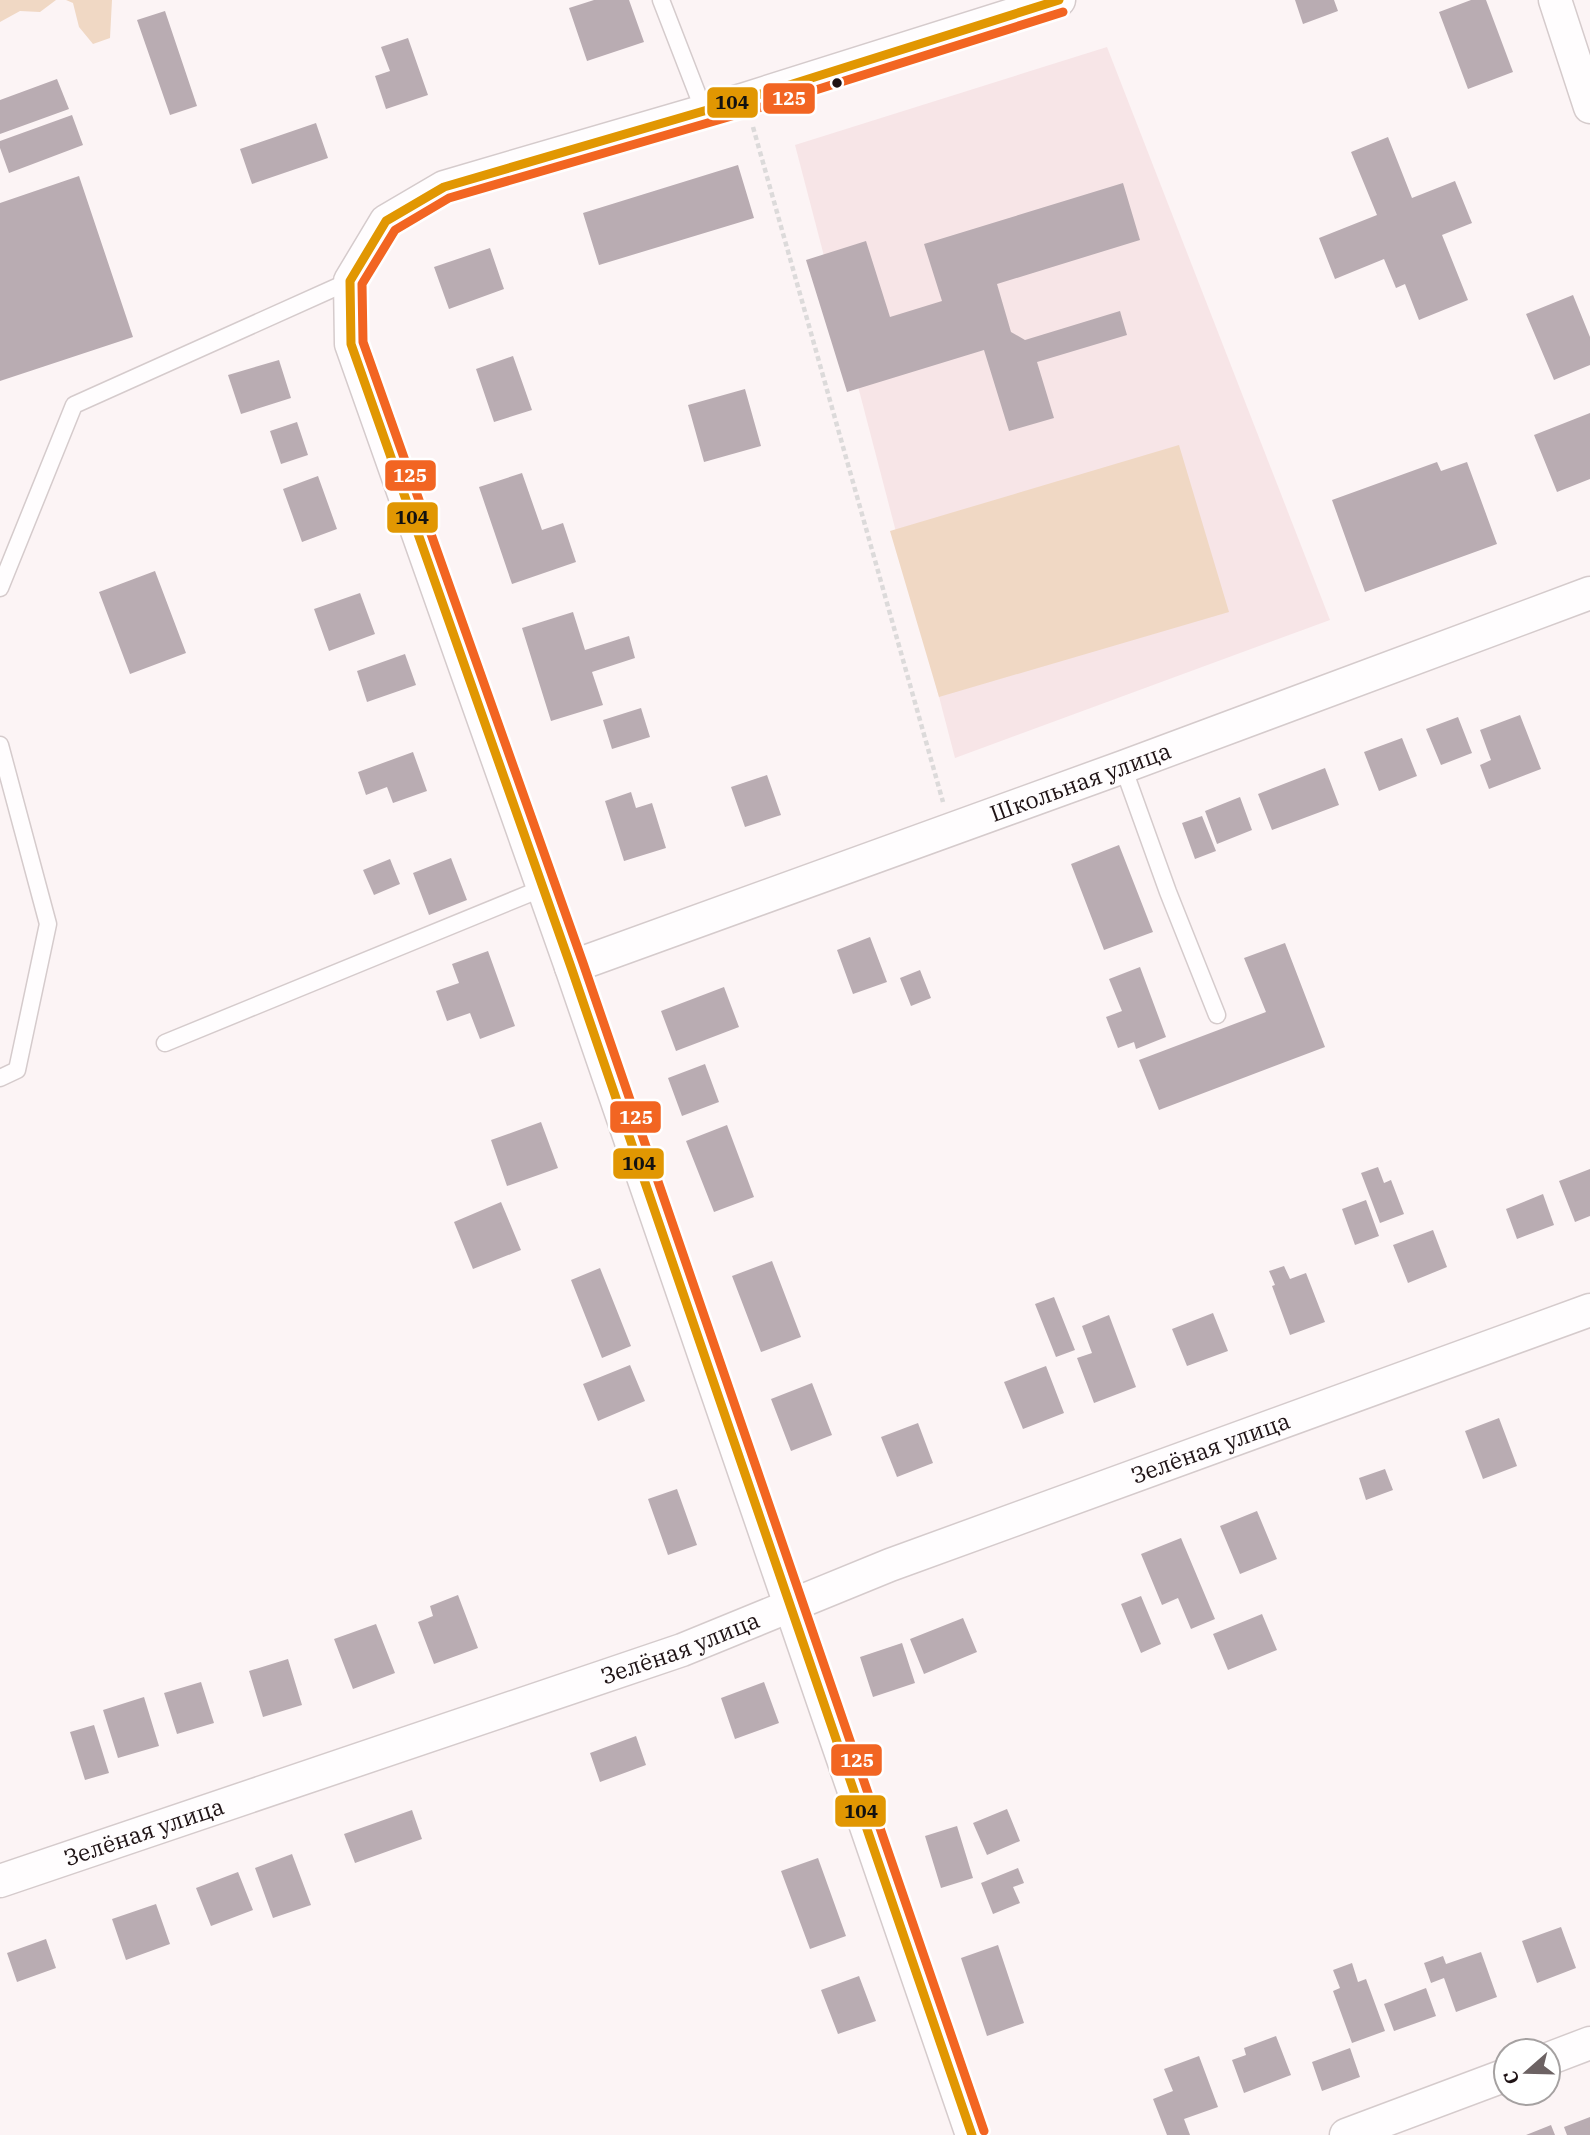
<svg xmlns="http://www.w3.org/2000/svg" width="1590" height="2135" viewBox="0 0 1590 2135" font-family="'IBM Plex Serif',serif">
<rect width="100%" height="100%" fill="#fcf4f5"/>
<!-- built -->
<path fill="#f7e5e7" d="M1107,47L1330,620L955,758L795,145Z"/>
<!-- green -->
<path fill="#f0d8c4" d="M0,0H56L40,12L20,11L0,22Z
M66,0H112L110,38L93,44L79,27L73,3Z
M1179,445L1229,612L939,697L890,531Z"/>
<!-- building -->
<path fill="#b9acb2" d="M594,0H629L644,42L587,61L569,8Z
M1295,0H1334L1338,11L1303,24Z
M1471,0H1486L1513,72L1468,89L1439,12Z
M165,11L197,106L170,115L137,20Z
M408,38L428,95L386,109L375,76L390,71L381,47Z
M57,79L69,109L0,134V100Z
M72,115L83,145L9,173L0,148V141Z
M316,123L328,158L252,184L240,149Z
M1388,137L1412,198L1455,181L1472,223L1442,235L1468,300L1419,320L1405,284L1396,288L1384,259L1335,279L1319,238L1377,215L1351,152Z
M738,165L754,218L599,265L583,213Z
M79,176L133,337L0,381V203Z
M1123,183L1140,240L997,284L1011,332L1025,340L1120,311L1127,335L1037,362L1054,418L1009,431L984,350L847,392L806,260L866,241L890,317L942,301L924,244Z
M490,248L504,289L449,309L434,267Z
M1573,295L1590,337V365L1554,380L1526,314Z
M513,356L532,410L494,422L476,369Z
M279,360L291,398L241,414L228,375Z
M745,389L761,446L704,462L688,405Z
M1590,413V479L1557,492L1534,435Z
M297,422L308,455L281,464L270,431Z
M1437,462L1441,471L1467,462L1497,544L1365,592L1332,500Z
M522,473L542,530L563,523L576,562L512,584L479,487Z
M318,476L337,529L302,542L283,489Z
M155,571L186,653L130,674L99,592Z
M360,593L375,634L329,651L314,609Z
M573,612L585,650L629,636L635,658L592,672L603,705L551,721L522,628Z
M405,654L416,685L367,702L357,671Z
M641,708L650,737L612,749L603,720Z
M1520,715L1541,769L1489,789L1480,765L1491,760L1480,730Z
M1458,717L1472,753L1441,765L1426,729Z
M1402,738L1417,776L1379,791L1364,752Z
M413,752L427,791L393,803L387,787L366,795L358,772Z
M1325,768L1339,805L1272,830L1258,794Z
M767,775L781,815L745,827L731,787Z
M631,792L636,808L652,803L666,848L624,861L605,801Z
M1240,797L1252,830L1217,844L1205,811Z
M1202,816L1216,851L1195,859L1182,823Z
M1119,845L1153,932L1104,950L1071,864Z
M451,858L467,900L429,915L413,873Z
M390,859L400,884L374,895L363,870Z
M870,937L887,982L853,994L837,950Z
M1285,943L1325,1047L1159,1110L1139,1060L1266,1012L1244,958Z
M488,951L515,1026L480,1039L470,1013L447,1021L436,991L459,983L452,964Z
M1140,967L1166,1037L1136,1049L1134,1042L1118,1048L1106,1017L1122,1011L1109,979Z
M920,970L931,998L911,1006L900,978Z
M724,987L739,1027L676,1051L661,1011Z
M705,1064L719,1102L682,1116L668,1078Z
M541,1122L558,1168L507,1186L491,1140Z
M727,1125L754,1197L714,1212L686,1141Z
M1378,1167L1384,1183L1391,1180L1404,1214L1380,1223L1361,1173Z
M1590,1169V1216L1575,1222L1559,1181Z
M1543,1194L1554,1225L1517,1239L1506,1209Z
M1366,1200L1379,1236L1355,1245L1342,1209Z
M501,1202L521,1250L473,1269L454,1222Z
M1433,1230L1447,1267L1408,1283L1393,1245Z
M772,1261L801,1337L761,1352L732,1276Z
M1284,1266L1290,1279L1306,1273L1325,1322L1290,1335L1272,1286L1275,1285L1269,1271Z
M600,1268L631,1346L602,1358L571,1280Z
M1054,1297L1075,1350L1056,1357L1035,1304Z
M1213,1313L1228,1351L1187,1366L1172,1329Z
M1109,1315L1136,1387L1094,1403L1077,1358L1092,1353L1082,1326Z
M630,1365L645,1401L598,1421L583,1384Z
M1046,1366L1064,1413L1023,1429L1004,1382Z
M812,1383L832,1435L791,1451L771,1399Z
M1499,1418L1517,1466L1483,1479L1465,1431Z
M918,1423L933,1463L897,1477L881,1437Z
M1385,1469L1393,1490L1366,1500L1359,1478Z
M677,1489L697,1545L668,1555L648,1499Z
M1257,1511L1277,1559L1240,1574L1220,1526Z
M1181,1538L1215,1619L1191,1629L1178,1598L1162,1605L1141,1554Z
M458,1595L478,1648L434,1664L418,1622L433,1616L430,1606Z
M1141,1596L1161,1644L1141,1653L1121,1604Z
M1262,1614L1277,1650L1228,1670L1213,1634Z
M963,1618L977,1652L924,1674L910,1639Z
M376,1624L395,1673L353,1689L334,1639Z
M902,1643L915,1683L873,1697L860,1657Z
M288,1659L302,1705L263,1717L249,1671Z
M201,1682L214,1723L177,1734L164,1693Z
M764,1682L779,1723L735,1739L721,1698Z
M144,1697L159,1746L118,1758L103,1710Z
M94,1725L109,1773L85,1780L70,1732Z
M636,1736L646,1765L600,1782L590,1753Z
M1007,1809L1020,1841L987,1855L973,1823Z
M412,1810L422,1839L355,1863L344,1834Z
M957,1826L973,1878L941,1888L925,1836Z
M292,1854L311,1905L273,1918L255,1868Z
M818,1858L846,1936L810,1949L781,1871Z
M1018,1868L1024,1883L1013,1887L1020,1903L993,1914L981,1883Z
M238,1872L253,1910L211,1926L196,1888Z
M156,1904L170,1944L126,1960L112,1919Z
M1561,1927L1576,1968L1537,1983L1522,1941Z
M46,1939L56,1968L17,1982L7,1953Z
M998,1945L1024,2023L987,2036L961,1958Z
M1481,1952L1497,1997L1456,2012L1444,1978L1431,1983L1424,1963L1443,1956L1446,1964Z
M1352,1963L1358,1982L1366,1979L1385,2031L1352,2043L1333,1991L1340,1988L1333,1970Z
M859,1976L876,2021L838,2034L821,1990Z
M1426,1988L1436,2016L1394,2031L1384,2004Z
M1276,2036L1291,2075L1244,2093L1232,2060L1246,2055L1244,2048Z
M1350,2048L1360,2077L1322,2091L1312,2062Z
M1199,2056L1218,2107L1184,2119L1190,2135H1167L1153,2099L1173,2091L1164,2069Z
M1590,2117V2135H1567L1564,2127Z
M1551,2125L1555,2135H1526Z"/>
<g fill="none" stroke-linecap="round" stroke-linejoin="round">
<defs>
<path id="lane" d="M661,0L704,111
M0,588L74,405L350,281
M0,745L48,924L17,1070L0,1078
M1123,767L1168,892L1217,1015
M165,1043L543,888"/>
<g id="street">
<path d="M1555,0L1590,107"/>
<path id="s1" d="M571,967L1123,767L1590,593"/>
<path id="s2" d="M0,1881L682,1650L890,1565L1590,1310"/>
<path d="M1548,2059L1590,2043"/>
<path d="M972,2135L571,967L351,344L350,281L386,221L444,187L745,99L1059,0"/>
<path d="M1346,2135L1506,2075"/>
</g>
</defs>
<!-- lane casing -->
<use href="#lane" stroke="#d5cbcc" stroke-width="19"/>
<!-- street casing -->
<use href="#street" stroke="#d5cbcc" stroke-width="35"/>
<!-- path -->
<path stroke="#dcdada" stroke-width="4.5" stroke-dasharray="5 3.5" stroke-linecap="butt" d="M753,127L943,802"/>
<!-- lane -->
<use href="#lane" stroke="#fffdfe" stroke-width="16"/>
<!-- street -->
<use href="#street" stroke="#fffdfe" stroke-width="32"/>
<defs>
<path id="bus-1" d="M972,2135L571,967L351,344L350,281L386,221L444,187L745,99L1059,0"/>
<path id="bus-2" d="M984,2131L583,963L363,342L362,284L395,230L449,198L749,111L1063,12"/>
</defs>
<!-- bus-1 casing -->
<use href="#bus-1" stroke="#fff" stroke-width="14"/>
<!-- bus-2 casing -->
<use href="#bus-2" stroke="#fff" stroke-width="14"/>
<!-- bus-1 -->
<use href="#bus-1" stroke="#e19702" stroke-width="9"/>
<!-- bus-2 -->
<use href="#bus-2" stroke="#f26522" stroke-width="9"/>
</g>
<!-- markers -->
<circle fill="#1f1315" stroke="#fff" stroke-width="2.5" cx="837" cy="83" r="6"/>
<g text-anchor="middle" stroke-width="7" stroke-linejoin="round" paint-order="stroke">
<!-- street labels -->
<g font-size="23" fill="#1f1315" stroke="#fff">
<text dy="8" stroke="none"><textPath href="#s1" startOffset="542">Школьная улица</textPath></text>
<text dy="8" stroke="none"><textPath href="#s2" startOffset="1286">Зелёная улица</textPath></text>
<text dy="8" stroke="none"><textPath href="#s2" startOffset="719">Зелёная улица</textPath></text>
<text dy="8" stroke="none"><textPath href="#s2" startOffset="152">Зелёная улица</textPath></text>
</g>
</g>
<g stroke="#fff" stroke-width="2.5">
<rect x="762" y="82" width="54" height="33" rx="7" fill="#f26522"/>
<rect x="706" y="86" width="53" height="33" rx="7" fill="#e19702"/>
<rect x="384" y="459" width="53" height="33" rx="7" fill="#f26522"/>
<rect x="386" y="501" width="53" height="33" rx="7" fill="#e19702"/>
<rect x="609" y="1100" width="53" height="34" rx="7" fill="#f26522"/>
<rect x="612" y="1147" width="53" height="33" rx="7" fill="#e19702"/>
<rect x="830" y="1743" width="53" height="34" rx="7" fill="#f26522"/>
<rect x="834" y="1794" width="53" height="34" rx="7" fill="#e19702"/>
</g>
<g font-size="19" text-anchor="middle" font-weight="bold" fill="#fff">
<text x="789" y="105">125</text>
<text x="410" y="482">125</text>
<text x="636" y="1124">125</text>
<text x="857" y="1767">125</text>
</g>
<g font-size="19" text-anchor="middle" font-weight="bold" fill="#111">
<text x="732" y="109">104</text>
<text x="412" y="524">104</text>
<text x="639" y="1170">104</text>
<text x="861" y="1818">104</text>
</g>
<!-- north arrow -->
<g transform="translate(1527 2072) rotate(250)"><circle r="33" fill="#ffffff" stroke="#a5a1a1" stroke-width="2"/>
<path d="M0-5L12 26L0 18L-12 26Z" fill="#6c6263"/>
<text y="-10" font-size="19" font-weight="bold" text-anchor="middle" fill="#1f1315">С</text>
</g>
</svg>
